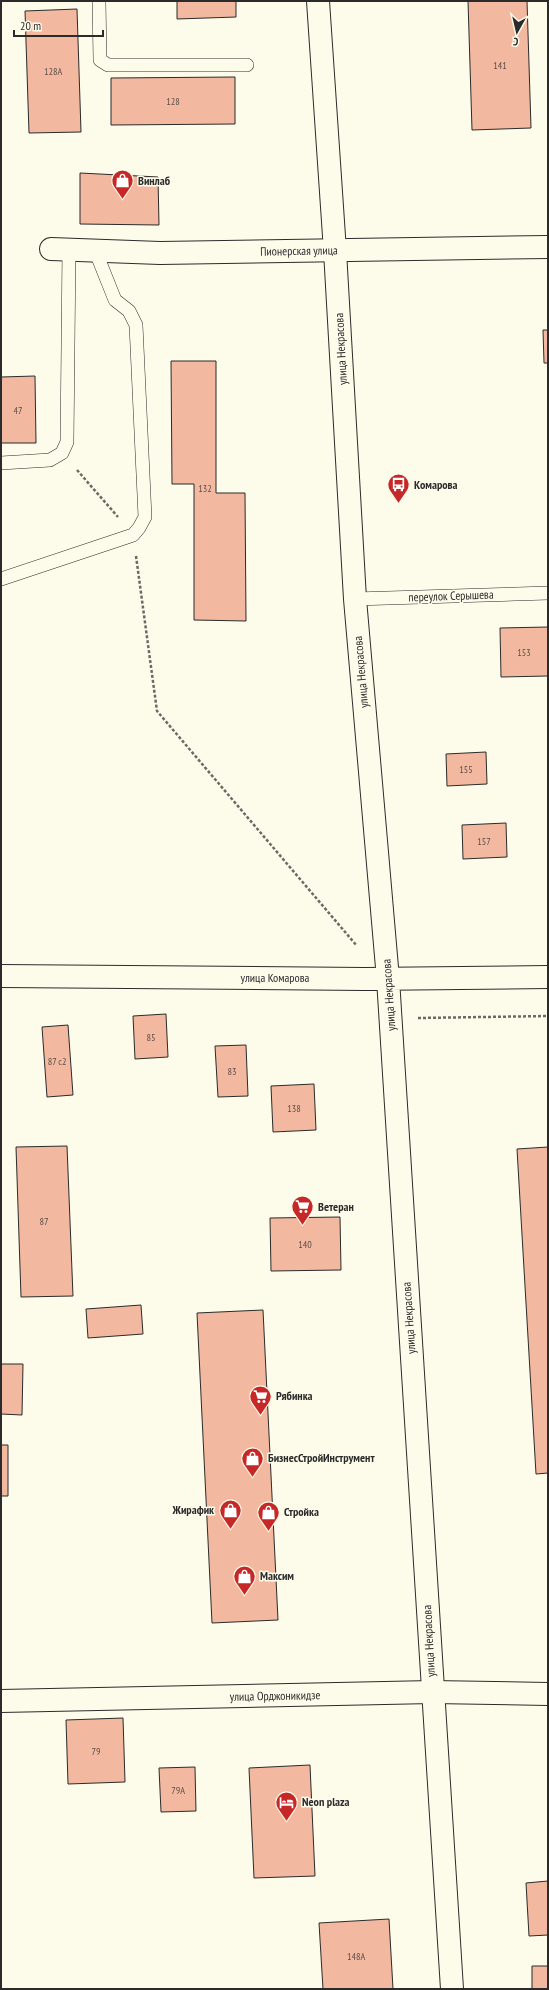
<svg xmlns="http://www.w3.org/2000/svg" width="549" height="1990" viewBox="0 0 549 1990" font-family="'PT Sans Narrow',sans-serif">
<rect width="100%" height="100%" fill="#fdfbea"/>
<!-- building -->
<path fill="#f2b8a0" stroke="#2b2b2b" d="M177,1H236V17L177,19Z
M468,1H527L531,128L472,130Z
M77,9L81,132L29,133L25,11Z
M235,77V124L111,125V78Z
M80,173L158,177L159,225L80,224Z
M543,330H548V363H544Z
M171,361H216V493H245L246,621L194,620V484H172Z
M35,376L36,443H1V377Z
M548,627V676L501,677L500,628Z
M486,752L487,784L447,786L446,754Z
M506,823L507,857L463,859L462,825Z
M166,1014L168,1057L135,1059L133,1016Z
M68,1025L73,1095L47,1097L42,1027Z
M246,1045L248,1096L218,1097L215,1046Z
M314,1084L316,1130L273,1132L271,1086Z
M67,1146L73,1296L21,1297L16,1147Z
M548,1147V1473L536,1474L517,1149Z
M340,1217L341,1270L271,1271L270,1218Z
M141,1305L143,1334L88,1338L86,1309Z
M263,1310L278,1620L212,1623L197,1313Z
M1,1364H23L22,1415L1,1414Z
M1,1445H8V1496H1Z
M123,1718L125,1782L68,1784L66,1720Z
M310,1765L315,1876L254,1878L249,1768Z
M195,1767L196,1811L161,1812L159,1768Z
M548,1881V1935L529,1936L526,1883Z
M389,1919L393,1989H323L319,1923Z
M532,1966H548V1989H532Z"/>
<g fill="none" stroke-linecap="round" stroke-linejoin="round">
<defs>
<path id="lane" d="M99,1L100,60L108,65H247
M1,463L50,460L62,453L67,442L69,249
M1,579L133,535L139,528L145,517L136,325L129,311L115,300L95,250
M355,599L548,593"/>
<path id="street" d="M51,249L160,253L548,247
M1,1701L432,1692L548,1694"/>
<path id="primary" d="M318,1L335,251L355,599L388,979"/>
<path id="highway" d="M1,976L365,979L548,977
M388,979L452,1989"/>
</defs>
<!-- lane casing -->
<use href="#lane" stroke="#2b2b2b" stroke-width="14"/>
<!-- street casing -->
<use href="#street" stroke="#2b2b2b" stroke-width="24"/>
<!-- primary casing -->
<use href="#primary" stroke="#2b2b2b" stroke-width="24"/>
<!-- highway casing -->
<use href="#highway" stroke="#2b2b2b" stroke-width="24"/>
<!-- path -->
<path stroke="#6a6964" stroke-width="2.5" stroke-dasharray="3 2" stroke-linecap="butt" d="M77,470L118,517
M136,556L157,711L357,946
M418,1018L548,1016"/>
<!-- lane -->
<use href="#lane" stroke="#fdfbea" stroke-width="13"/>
<!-- street -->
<use href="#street" stroke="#fdfbea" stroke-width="22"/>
<!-- primary -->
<use href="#primary" stroke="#fdfbea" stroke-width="22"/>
<!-- highway -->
<use href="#highway" stroke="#fdfbea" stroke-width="22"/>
</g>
<!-- icons -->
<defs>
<symbol id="shop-pin" viewBox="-11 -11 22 30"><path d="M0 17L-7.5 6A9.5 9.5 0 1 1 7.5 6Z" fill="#c62828" stroke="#fdfbea"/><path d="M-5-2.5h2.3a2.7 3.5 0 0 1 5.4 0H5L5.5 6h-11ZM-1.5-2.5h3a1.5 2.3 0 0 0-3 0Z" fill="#fff"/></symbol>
<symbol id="bus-pin" viewBox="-11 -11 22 30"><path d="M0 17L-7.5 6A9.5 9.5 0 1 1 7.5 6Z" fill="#c62828" stroke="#fdfbea"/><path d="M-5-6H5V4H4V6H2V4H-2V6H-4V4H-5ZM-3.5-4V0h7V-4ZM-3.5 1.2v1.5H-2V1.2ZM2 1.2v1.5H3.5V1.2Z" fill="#fff"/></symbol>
<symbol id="supermarket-pin" viewBox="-11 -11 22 30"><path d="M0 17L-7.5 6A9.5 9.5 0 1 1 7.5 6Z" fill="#c62828" stroke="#fdfbea"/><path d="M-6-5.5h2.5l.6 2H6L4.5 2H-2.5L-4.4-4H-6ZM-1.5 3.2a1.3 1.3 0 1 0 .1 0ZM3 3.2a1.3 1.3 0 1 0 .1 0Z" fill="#fff"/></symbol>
<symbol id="hotel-pin" viewBox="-11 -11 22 30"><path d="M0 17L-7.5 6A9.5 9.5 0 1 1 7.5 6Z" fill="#c62828" stroke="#fdfbea"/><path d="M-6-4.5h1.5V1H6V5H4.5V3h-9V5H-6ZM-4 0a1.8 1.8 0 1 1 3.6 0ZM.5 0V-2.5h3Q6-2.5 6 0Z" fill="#fff"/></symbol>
</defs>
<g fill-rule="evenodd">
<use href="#shop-pin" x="110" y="168" width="25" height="34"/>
<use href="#bus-pin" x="386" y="472" width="25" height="34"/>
<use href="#supermarket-pin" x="290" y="1194" width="25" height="34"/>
<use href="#supermarket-pin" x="248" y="1384" width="25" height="34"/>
<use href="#shop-pin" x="240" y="1446" width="25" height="34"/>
<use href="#shop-pin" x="218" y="1498" width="25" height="34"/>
<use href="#shop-pin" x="256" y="1500" width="25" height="34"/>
<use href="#shop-pin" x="232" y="1564" width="25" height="34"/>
<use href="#hotel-pin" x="274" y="1790" width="25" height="34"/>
</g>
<g text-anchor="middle" stroke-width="3" stroke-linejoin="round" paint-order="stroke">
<!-- number labels -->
<g font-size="10" fill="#5d4e48">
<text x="500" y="69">141</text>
<text x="53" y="75">128А</text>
<text x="173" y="105">128</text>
<text x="18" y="414">47</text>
<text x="205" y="492">132</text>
<text x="524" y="656">153</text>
<text x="466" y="773">155</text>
<text x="484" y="845">157</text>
<text x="151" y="1041">85</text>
<text x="57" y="1065">87 с2</text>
<text x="232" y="1075">83</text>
<text x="294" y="1112">138</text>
<text x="44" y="1225">87</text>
<text x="305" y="1248">140</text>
<text x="96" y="1755">79</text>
<text x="178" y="1794">79А</text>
<text x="356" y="1960">148А</text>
</g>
<!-- poi labels -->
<g font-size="12" font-weight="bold" fill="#2b2b2b" stroke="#fdfbea" text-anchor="start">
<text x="138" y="185">Винлаб</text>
<text x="414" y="489">Комарова</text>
<text x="318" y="1211">Ветеран</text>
<text x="276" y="1400">Рябинка</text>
<text x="268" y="1462">БизнесСтройИнструмент</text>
<text x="214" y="1514" text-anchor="end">Жирафик</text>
<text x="284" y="1516">Стройка</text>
<text x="260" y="1580">Максим</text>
<text x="302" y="1806">Neon plaza</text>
</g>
<!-- street labels -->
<g font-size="12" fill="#2b2b2b" stroke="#fdfbea">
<text transform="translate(299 251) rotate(-1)" y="4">Пионерская улица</text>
<text transform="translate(341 349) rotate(-93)" y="4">улица Некрасова</text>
<text transform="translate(451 596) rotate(-2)" y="4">переулок Серышева</text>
<text transform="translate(361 672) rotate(-95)" y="4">улица Некрасова</text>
<text x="275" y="982">улица Комарова</text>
<text transform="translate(389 995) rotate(-94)" y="4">улица Некрасова</text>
<text transform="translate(409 1318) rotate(-94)" y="4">улица Некрасова</text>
<text transform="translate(429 1641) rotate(-93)" y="4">улица Некрасова</text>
<text transform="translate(275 1696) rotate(-1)" y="4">улица Орджоникидзе</text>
</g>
</g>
<!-- border -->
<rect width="549" height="1990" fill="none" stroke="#2b2b2b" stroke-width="4"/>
<!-- north arrow -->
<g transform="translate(517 32) rotate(188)" stroke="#fdfbea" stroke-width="3" paint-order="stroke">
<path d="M0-3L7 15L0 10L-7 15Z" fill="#2b2b2b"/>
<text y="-6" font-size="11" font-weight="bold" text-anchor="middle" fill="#2b2b2b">С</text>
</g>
<!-- scale -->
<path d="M14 30v6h89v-6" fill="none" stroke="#2b2b2b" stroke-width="2"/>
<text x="20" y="30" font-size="12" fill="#2b2b2b" stroke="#fdfbea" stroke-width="3" paint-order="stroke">20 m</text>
</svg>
